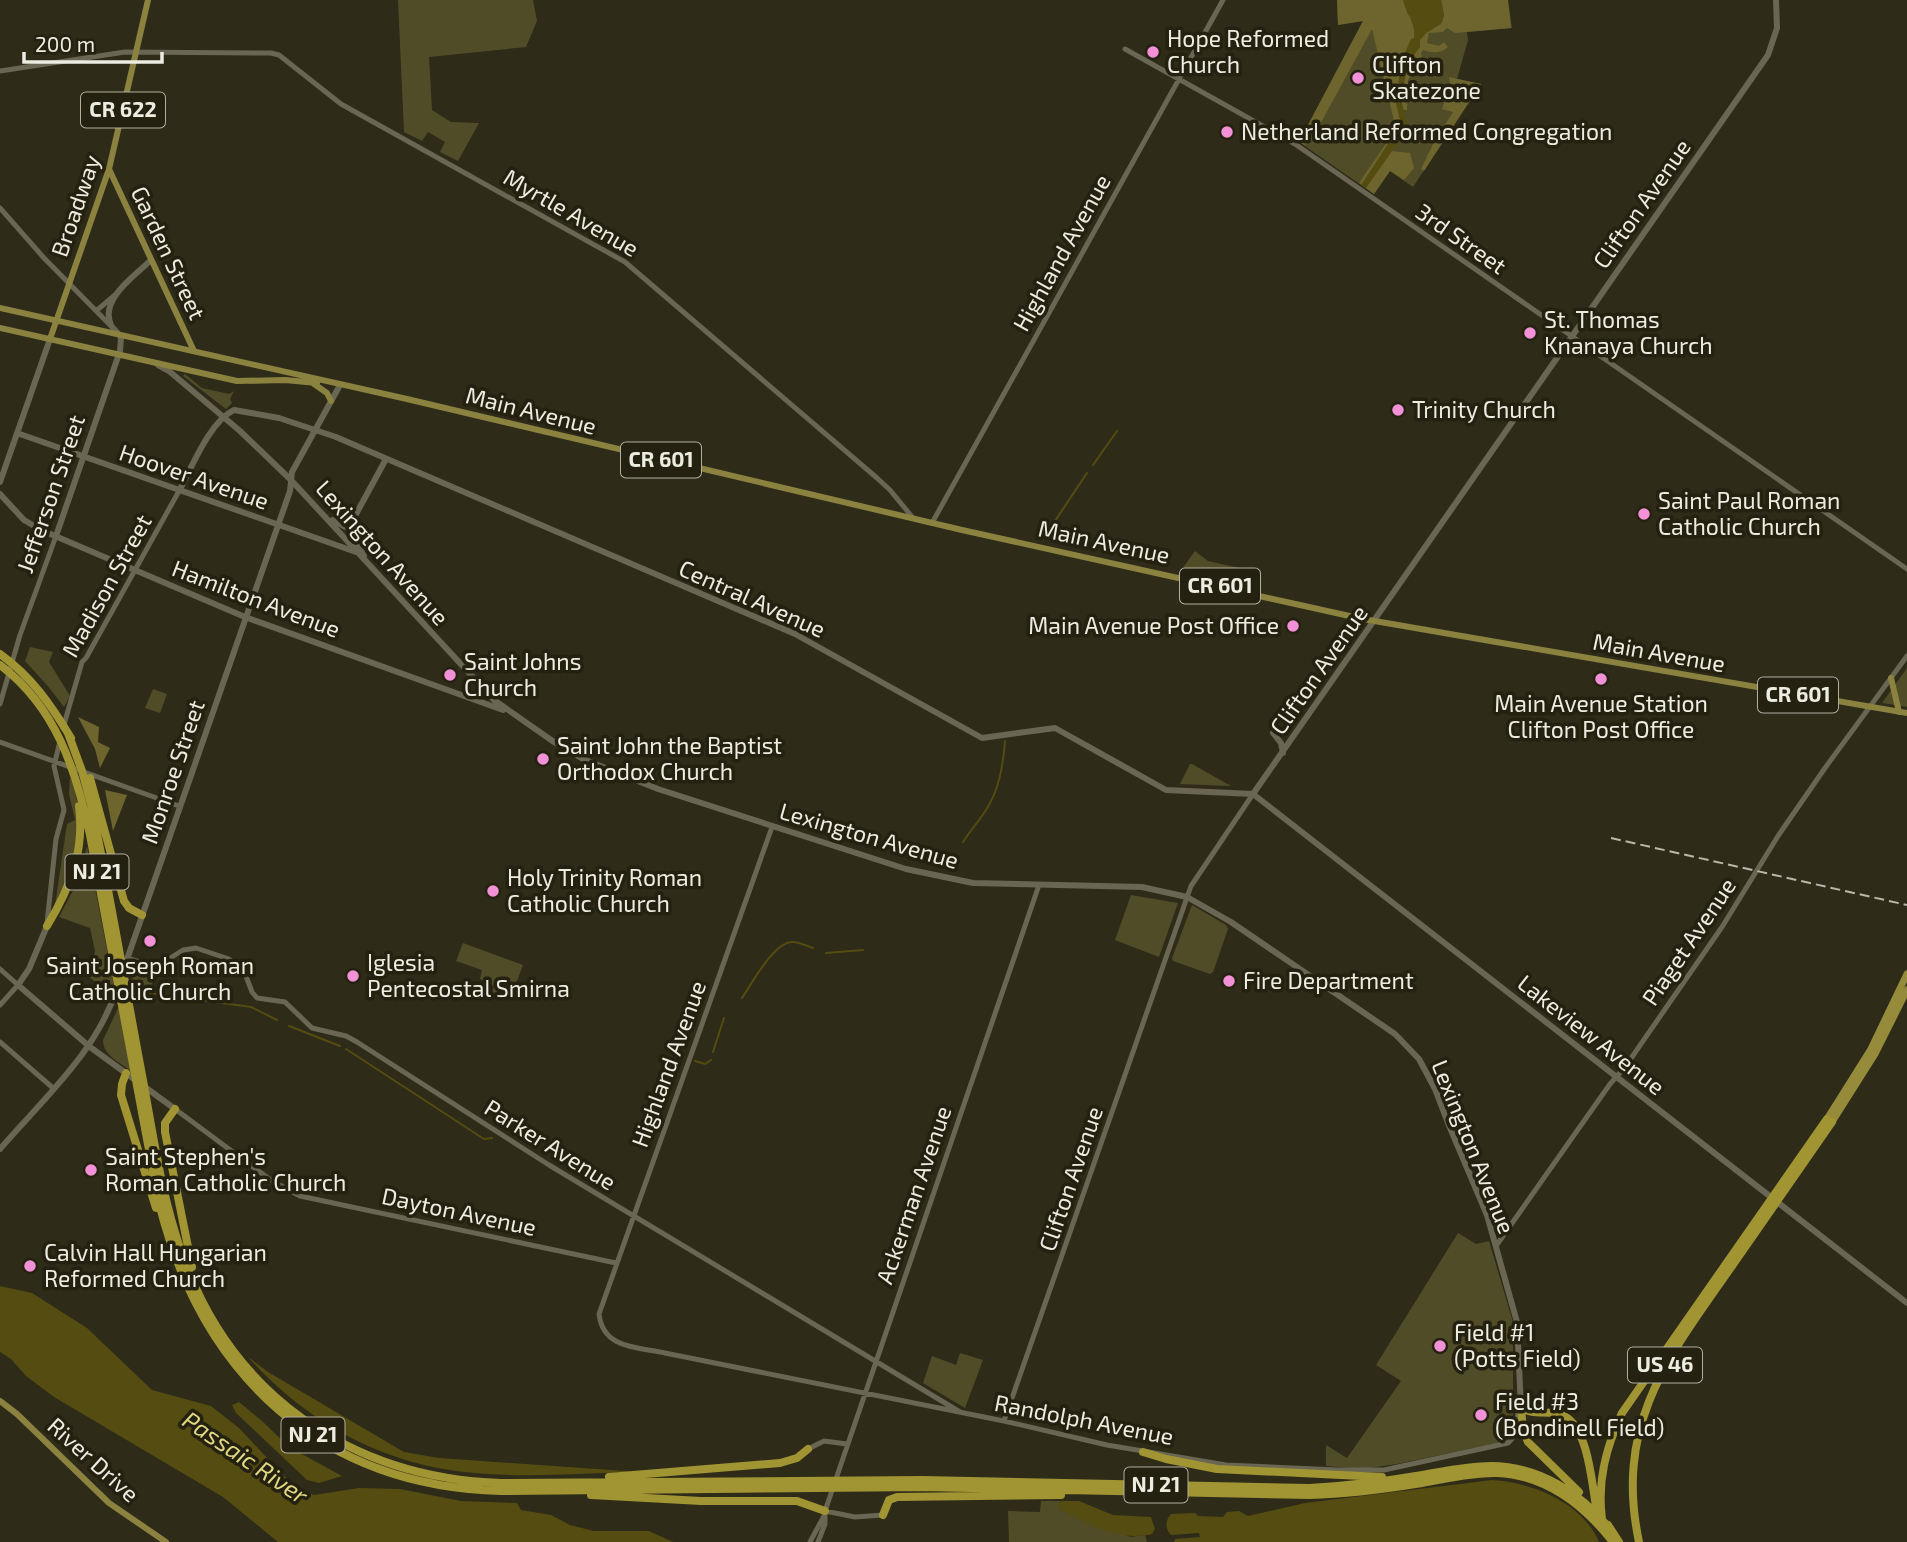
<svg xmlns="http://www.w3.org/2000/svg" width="1907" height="1542" viewBox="0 0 1907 1542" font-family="'Exo 2',sans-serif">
<rect width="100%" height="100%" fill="#2e2b19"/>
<!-- green -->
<path fill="#514c28" d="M398,0H533L537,21L526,47L429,57L432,110L451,122L479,123L458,161L440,152L445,142L428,132L422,141L404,132Z
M1337,0H1508L1512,28L1467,32L1468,40L1457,79L1481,84L1413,187L1390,171L1374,194L1299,142L1363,21L1338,25Z
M185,374L202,388L229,394L234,391L230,399L232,403L226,409L183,376Z
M1195,551L1208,561L1244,569L1254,576L1243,591L1177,576Z
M30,647L53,652L49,662L70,696L64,707L47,685L25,661Z
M1907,668V707L1882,703Z
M153,689L167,694L160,713L145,708Z
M1190,764H1192L1231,786L1180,784Z
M70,777C80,801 82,835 76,860C71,878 61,895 54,912L67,824L75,820L69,794Z
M87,846L114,986L111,995L88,976L95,951L90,928L59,917L77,883Z
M1131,895L1178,903L1159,957L1115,940Z
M1192,905L1226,925L1228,929L1213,972L1210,974L1173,961L1172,958Z
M463,943L523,965L510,1000L492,994L494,986L480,979L482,970L456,961Z
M137,968L155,971L151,987L138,989L124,1028L131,1071C119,1062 103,1055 103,1040Z
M1458,1233L1476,1244L1489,1241L1513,1322V1432L1507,1441L1397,1464L1363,1469L1326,1466V1445L1347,1458L1401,1381L1376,1365Z
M960,1353L983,1360L965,1408L923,1383L932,1356L956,1365Z
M1041,1501H1059V1509L1131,1537L1145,1535L1147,1542H1009L1008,1511L1040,1512Z"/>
<!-- forest -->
<path fill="#6d652d" d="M1337,0H1403L1408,15L1442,23L1444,15L1441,0H1508L1511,28L1455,33L1447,28L1443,32L1429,33L1427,43L1439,46L1444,42L1448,47C1441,54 1431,53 1423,50L1421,53L1422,58L1408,80L1407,110H1402L1403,117L1390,151L1410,153L1414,168L1404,180L1390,171L1374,194L1359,183L1396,129L1372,29L1312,139L1305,145L1299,142L1363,21L1338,25Z
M1449,77L1481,84L1424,171L1421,169L1434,142L1453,112L1442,109L1450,86Z
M78,717L99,727L98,742L110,748L100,768L95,749Z
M105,790L127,795L113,831Z"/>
<!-- water -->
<path fill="#544c11" d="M1403,0H1441L1444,15L1441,24L1426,33L1420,40V47L1408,63L1401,99L1407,124L1404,134L1366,188L1361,185L1401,124L1395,99L1404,55L1411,39L1414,38C1416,24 1407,14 1403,0Z
M0,1286L32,1293L87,1328L152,1390L211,1406L239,1428L282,1474L298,1488L314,1495L359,1488L400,1489L461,1501L517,1503L521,1510L551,1515L570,1525L594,1531H649L673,1542H278L223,1497L54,1397L26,1376L11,1359L0,1352Z
M248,1357L268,1372L404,1452L439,1458L639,1472C585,1473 529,1478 474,1473C385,1466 307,1423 248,1357Z
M239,1402L262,1421L289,1447L342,1476L319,1483L307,1480L236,1413L232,1405Z
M1492,1480C1532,1482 1583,1503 1599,1542H1174L1175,1539L1200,1537L1199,1533L1171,1535C1165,1529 1165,1520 1171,1514L1195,1513L1198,1516L1223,1517L1227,1512L1239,1511L1248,1516L1305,1503Z
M1059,1501H1079L1113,1515L1151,1517L1155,1529L1152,1534C1118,1542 1088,1524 1059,1509Z"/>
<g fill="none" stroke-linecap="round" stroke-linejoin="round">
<!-- stream -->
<path stroke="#544c11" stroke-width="2" d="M1093,465L1117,431
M1043,539L1087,473
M963,842C970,831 979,821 986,810C999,790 1003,766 1005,741
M826,953L863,950
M135,991L251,1007L277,1020
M742,998C752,983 773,944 791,942C798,941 806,946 813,948
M289,1026L340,1046
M346,1049L484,1139L492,1138
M713,1052L724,1018
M695,1061L705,1064L711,1060"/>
<!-- tertiary -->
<path stroke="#696753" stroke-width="5" d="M1125,49L1295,144L1907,569
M0,71L125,52L271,53L279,55L341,104L625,262L877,478L890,490L913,518
M0,208L44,258L111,326
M96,311L115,295
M932,523L1223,0
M0,704L20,635L56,536
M63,728L82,662L86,658L179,491
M0,742L179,806
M772,827L599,1314C603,1349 637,1347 665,1353L1004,1421L1107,1445L1226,1465L1338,1470H1384L1508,1443C1519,1434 1514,1422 1519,1411
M47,923L56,839L64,810L54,766L60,741
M127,958L146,964L159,965L183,950L196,948L229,959L243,968L252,992L257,998L285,1002L312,1028L346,1036L357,1042L549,1165L960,1412
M0,969L18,985L0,1005
M0,1042L53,1088
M175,1109L272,1181L300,1196L616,1263
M1496,1246L1610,1084L1625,1067L1722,927L1778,836L1825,768L1907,656
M1004,1421L1191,886L1253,794
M808,1449L824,1441L847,1444
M825,1511L855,1517L883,1515
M810,1542L824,1516
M818,1542L825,1524V1511L1039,885"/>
<!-- secondary -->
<path stroke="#696753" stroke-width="6" d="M158,365L169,371L240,431L291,480L494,700L554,742L583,759L658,789L906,869L973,883L1142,887L1187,897L1231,922L1395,1034L1419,1059L1435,1089L1448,1123L1487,1215L1517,1322L1521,1408
M17,433L356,552
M0,482L50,339
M179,491C192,467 210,421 234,410L279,418L336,437L795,634L982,738L1055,728L1166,790L1253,794
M0,494L24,520L41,530L245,617L503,710
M333,520L345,527L353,521
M56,536L120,351L121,338C119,333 113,329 111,325C99,299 136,275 151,260
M364,556L350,532L355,516L386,459
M1273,733L1281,743L1283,753
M1253,794L1768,55L1777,28L1776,0
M1253,794L1907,1303
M47,926L29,969L18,985L90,1047L175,1109
M124,968L290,491L292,472L340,385
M0,1149C43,1099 97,1052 117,988"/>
<!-- primary -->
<path stroke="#8b8240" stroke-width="6" d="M109,169L194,351
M0,308L407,399L962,530L1363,619L1907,713
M0,328L237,381L285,380L317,383
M50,339L109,169L148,0
M314,384L327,393L331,401
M1891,678L1899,712
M0,1401L17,1414L109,1503L166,1542"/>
<!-- trunk -->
<path stroke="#968b3a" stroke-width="7" d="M1827,1119L1871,1049L1907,974
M1832,1122L1875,1054L1907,990"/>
<!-- motorway -->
<path stroke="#a19433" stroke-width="8" d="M0,654C32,677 51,705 71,738
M0,665C56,707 76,770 90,835L159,1203C202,1375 320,1486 501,1491L923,1487L1310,1495C1348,1494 1385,1489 1422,1483C1446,1479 1472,1472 1497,1473C1546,1475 1584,1505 1613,1542
M68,733L82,771L91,804C110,894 125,985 142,1075C153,1133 161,1194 181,1251C230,1394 350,1478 501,1483L923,1480L1310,1488C1346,1486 1381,1482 1416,1476C1441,1472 1466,1466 1491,1466C1538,1466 1581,1493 1610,1529
M90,778L124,901L129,908L142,915
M47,926C70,888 85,851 79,806
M126,1073L122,1084L121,1095L156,1208
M175,1109L165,1123V1132L192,1267
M1143,1452L1166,1459L1217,1469L1382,1477
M609,1477L780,1463L797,1458L808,1449
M1579,1492L1528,1442L1523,1430L1521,1408C1534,1416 1550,1409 1564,1416C1589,1428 1592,1487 1597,1512
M591,1495L701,1501H797L825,1511
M883,1515L889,1500L897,1497L1061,1495
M1602,1519C1597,1481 1606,1447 1622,1413L1827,1119
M1608,1525L1619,1542
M1639,1542C1614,1424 1668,1357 1732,1266C1765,1218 1799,1170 1832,1122"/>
<!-- rail -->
<path stroke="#bab8ab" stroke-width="2" stroke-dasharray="10 5" stroke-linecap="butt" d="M1611,838L1907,905"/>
</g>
<!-- markers -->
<g fill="#f291d7" stroke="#242110" stroke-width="2.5">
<circle cx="1153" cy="52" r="7"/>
<circle cx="1358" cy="78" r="7"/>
<circle cx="1227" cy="132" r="7"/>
<circle cx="1530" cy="333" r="7"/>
<circle cx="1398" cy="410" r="7"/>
<circle cx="1644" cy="514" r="7"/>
<circle cx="1293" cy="626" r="7"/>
<circle cx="450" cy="675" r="7"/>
<circle cx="1601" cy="679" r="7"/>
<circle cx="543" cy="759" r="7"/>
<circle cx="493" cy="891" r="7"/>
<circle cx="150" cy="941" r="7"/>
<circle cx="353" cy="976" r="7"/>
<circle cx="1229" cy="981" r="7"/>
<circle cx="91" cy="1170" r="7"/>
<circle cx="30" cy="1266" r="7"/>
<circle cx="1440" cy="1346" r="7"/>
<circle cx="1481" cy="1415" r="7"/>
</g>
<g text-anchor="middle" stroke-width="7" stroke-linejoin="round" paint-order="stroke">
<!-- shield labels -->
<g fill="#242110" stroke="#b1afa2" stroke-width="2">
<rect x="81" y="92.5" width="84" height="35" rx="5"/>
<rect x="621" y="442.5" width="80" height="35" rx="5"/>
<rect x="1180" y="568.5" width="80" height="35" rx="5"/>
<rect x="1758" y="677.5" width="80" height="35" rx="5"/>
<rect x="65.5" y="854.5" width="63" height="35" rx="5"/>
<rect x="1628" y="1347.5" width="74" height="35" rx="5"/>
<rect x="281.5" y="1417.5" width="63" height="35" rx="5"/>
<rect x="1124.5" y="1467.5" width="63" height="35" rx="5"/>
</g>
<g font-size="21" font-weight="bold" fill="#edece1">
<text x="123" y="117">CR 622</text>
<text x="661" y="467">CR 601</text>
<text x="1220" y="593">CR 601</text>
<text x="1798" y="702">CR 601</text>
<text x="97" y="879">NJ 21</text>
<text x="1665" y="1372">US 46</text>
<text x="313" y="1442">NJ 21</text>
<text x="1156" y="1492">NJ 21</text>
</g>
<!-- poi labels -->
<g font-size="23" fill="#edece1" stroke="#242110" text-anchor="start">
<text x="1167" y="47">Hope Reformed<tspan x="1167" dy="26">Church</tspan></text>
<text x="1372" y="73">Clifton<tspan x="1372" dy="26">Skatezone</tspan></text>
<text x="1241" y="140">Netherland Reformed Congregation</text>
<text x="1544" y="328">St. Thomas<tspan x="1544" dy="26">Knanaya Church</tspan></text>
<text x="1412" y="418">Trinity Church</text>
<text x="1658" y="509">Saint Paul Roman<tspan x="1658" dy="26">Catholic Church</tspan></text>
<text x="1279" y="634" text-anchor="end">Main Avenue Post Office</text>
<text x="464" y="670">Saint Johns<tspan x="464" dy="26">Church</tspan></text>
<text x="1601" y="712" text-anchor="middle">Main Avenue Station<tspan x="1601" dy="26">Clifton Post Office</tspan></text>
<text x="557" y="754">Saint John the Baptist<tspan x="557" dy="26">Orthodox Church</tspan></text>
<text x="507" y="886">Holy Trinity Roman<tspan x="507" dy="26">Catholic Church</tspan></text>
<text x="367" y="971">Iglesia<tspan x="367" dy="26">Pentecostal Smirna</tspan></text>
<text x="150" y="974" text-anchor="middle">Saint Joseph Roman<tspan x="150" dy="26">Catholic Church</tspan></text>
<text x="1243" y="989">Fire Department</text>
<text x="105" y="1165">Saint Stephen's<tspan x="105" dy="26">Roman Catholic Church</tspan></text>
<text x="44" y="1261">Calvin Hall Hungarian<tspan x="44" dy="26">Reformed Church</tspan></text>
<text x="1454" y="1341">Field #1<tspan x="1454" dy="26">(Potts Field)</tspan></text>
<text x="1495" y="1410">Field #3<tspan x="1495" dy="26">(Bondinell Field)</tspan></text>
</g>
<!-- street labels -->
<g font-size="23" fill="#edece1" stroke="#242110">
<text transform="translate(1642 204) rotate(-55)" y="8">Clifton Avenue</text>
<text transform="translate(76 206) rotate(-71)" y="8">Broadway</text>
<text transform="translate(571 213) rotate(30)" y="8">Myrtle Avenue</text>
<text transform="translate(1461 239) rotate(35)" y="8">3rd Street</text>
<text transform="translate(168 253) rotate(65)" y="8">Garden Street</text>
<text transform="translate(1062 253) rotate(-61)" y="8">Highland Avenue</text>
<text transform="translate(531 411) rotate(14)" y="8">Main Avenue</text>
<text transform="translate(194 477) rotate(19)" y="8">Hoover Avenue</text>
<text transform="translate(51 494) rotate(-71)" y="8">Jefferson Street</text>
<text transform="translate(1104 542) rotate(12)" y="8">Main Avenue</text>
<text transform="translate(382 553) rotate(48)" y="8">Lexington Avenue</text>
<text transform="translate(107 586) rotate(-61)" y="8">Madison Street</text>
<text transform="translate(256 599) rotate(21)" y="8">Hamilton Avenue</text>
<text transform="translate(752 599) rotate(24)" y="8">Central Avenue</text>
<text transform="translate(1659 653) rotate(10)" y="8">Main Avenue</text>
<text transform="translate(1319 670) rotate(-55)" y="8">Clifton Avenue</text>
<text transform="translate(173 772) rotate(-71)" y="8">Monroe Street</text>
<text transform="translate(869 836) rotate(16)" y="8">Lexington Avenue</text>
<text transform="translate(1689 942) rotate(-56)" y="8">Piaget Avenue</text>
<text transform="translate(1591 1035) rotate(38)" y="8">Lakeview Avenue</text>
<text transform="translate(669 1064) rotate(-70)" y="8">Highland Avenue</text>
<text transform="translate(550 1145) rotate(32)" y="8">Parker Avenue</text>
<text transform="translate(1473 1147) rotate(68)" y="8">Lexington Avenue</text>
<text transform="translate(1071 1179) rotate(-71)" y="8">Clifton Avenue</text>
<text transform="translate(914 1195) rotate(-71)" y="8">Ackerman Avenue</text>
<text transform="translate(459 1212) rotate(12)" y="8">Dayton Avenue</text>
<text transform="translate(1084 1420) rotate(11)" y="8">Randolph Avenue</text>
<text transform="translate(93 1460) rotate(42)" y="8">River Drive</text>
</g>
<!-- water labels -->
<g font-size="24" font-style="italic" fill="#e3d882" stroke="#242110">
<text transform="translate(245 1458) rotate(34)" y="8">Passaic River</text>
</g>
</g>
<!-- scale -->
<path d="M24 52v10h138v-10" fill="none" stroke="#edece1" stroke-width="3.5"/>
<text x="35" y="52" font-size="21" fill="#edece1" stroke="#242110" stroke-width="5" paint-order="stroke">200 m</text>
</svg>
